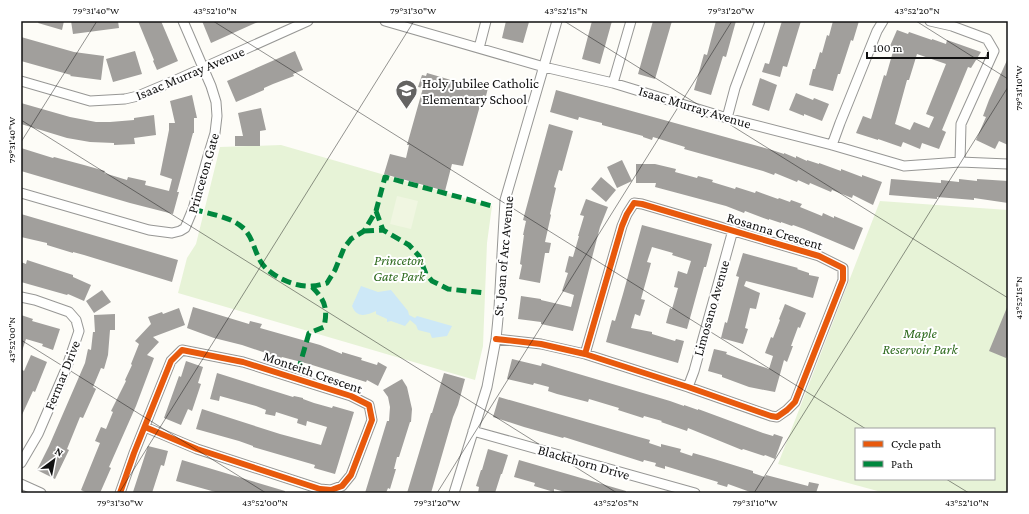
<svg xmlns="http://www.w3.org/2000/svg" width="1029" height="514" viewBox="0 0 1029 514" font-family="'Crimson Pro',serif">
<rect width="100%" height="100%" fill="#fdfcf7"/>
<!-- green -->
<path fill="#e7f3d7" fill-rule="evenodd" d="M281,145L492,206L487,243L483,346L475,380L178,293L187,258L196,244L220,147Z
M880,201L1008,210V493H885L778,464ZM856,429H994V479H856Z"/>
<!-- pitch -->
<path fill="#f0f6e1" d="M397,196L418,201L411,229L390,224Z"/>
<!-- water -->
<path fill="#cde8f7" d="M361,286L378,292L391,290L408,311L409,315L415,318L417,316L452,326L447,336L432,338L430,333L418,330L416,325L410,320L405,326L391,321L387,322V319L376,314V311C367,315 357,319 352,306Z"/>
<!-- building -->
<path fill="#a19f9c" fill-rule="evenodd" d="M39,21H64L62,30L38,23Z
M71,21H118L119,28L73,34Z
M138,21H161L178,61L157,70L153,61L154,60Z
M202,21H260L211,43Z
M506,21L529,22L523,43L502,38Z
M592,21H612L600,64L582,59Z
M653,21H672L655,79L638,74Z
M716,21H736L726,57L723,56L711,95L694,90L704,54L707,55Z
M782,21H801L787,67L783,66L780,77L762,72L765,63L769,64Z
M833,21H859L853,41L851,40L840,74H838L833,91L809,85L813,69H815L820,52L822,53L827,35L829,36Z
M897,30L908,34L909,32L932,40V39L946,44L947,40L981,52L971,68L968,67L942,130L946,132L939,149L922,143L920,149L903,142L901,147L878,139V140L856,133L863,116L871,119L884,75L886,76L894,48L890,46ZM917,54L946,64L926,114L934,117L929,128L914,122L910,130L895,124L907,80H909Z
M21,37L74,52L104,56L101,80L70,76L71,75L21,61Z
M135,51L142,74L113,82L106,59Z
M295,51L303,70L293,74L294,76L273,84L264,88V90L236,102L227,81Z
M1008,58V145L999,141L995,149L976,140L986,117L983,116L989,100Z
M427,73L468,85L470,79L489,84L486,96L483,95L463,166L452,164L445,191L384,174L390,154L406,158L409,145H407L423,88L418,87L422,75L426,76Z
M760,78L777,85L769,111L752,105Z
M556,90L772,150L784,154V153L796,158V156L807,161V160L819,164V163L841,171V169L862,177V175L882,182L873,205L853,195L852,198L832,190L831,192L810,183L809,185L798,180L797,182L775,173L774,175L763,171L684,149L685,147L672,143L653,137L652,140L643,137V136L602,125V123L590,120L579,117L578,120L550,112Z
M796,93L813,100L814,98L829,104L822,121L804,114V116L789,110Z
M192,95L197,118H194V133H193L177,192H179L173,214L130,203L21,171V148L53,158L54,157L84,165L105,171L104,173L127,180L128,177L146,181L145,185L169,191L172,179L160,175L169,130V123H175L170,101Z
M21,103L70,117L96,122H110L134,120V118L154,115L156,135L134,138L135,144L114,145V143L90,142L67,138L21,124Z
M261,108L266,130L260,131V146H235V136H243L238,113Z
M549,124L573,131L562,171L559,170L554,187L556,188L550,214L551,215L545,242L551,243L549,253H545L540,283L519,279L522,265L520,264L524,235H523L526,221L523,220Z
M622,160L632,181L617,188L607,167Z
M636,164H655L676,169L675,172L697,178L698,176L713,180L712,182L735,189L736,187L755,193L756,191L778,199L779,198L790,202L791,200L802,204L800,207L822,216L823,213L834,218V216L863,228L854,250L804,229L793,225L792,226L781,222V223L769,219V220L745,211L744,213L726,206L655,187L656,183H636Z
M601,177L616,190L606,202L591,189Z
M891,179L941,183V180L959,182V179L977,181V179L1008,181V203L974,198V200L937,197V199L889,195Z
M586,199L608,207L600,227L573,331L541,324V322L518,319L521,296L541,299V300L571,307L574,295L562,291L568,273L565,272L569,256L573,257L579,236H578L584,216L580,215Z
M21,214L178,260L172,282L84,255L73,252V253L47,245V243L21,237Z
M642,225L712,244L706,267H704L687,329L666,323L670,308L672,309L678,288L674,287L678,271L687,274L691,261L672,255L673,253L652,247L647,262L651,263L641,299L645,300L640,316L635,314L631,328L652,332V334L675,341L676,339L684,341L678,363L606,342L612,320L615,321L623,294Z
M743,253L798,268L797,269L809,273V275L819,277L813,298L746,281L744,286L760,293L756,309L750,308L745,328L748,329L743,344L721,338L725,322L727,323L739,277L736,276Z
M27,260L73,275V277L91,285L84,301L68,294L67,295L21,282V262L26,264Z
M102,290L111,302L94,313L86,301Z
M785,304L806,313L800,328L798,327L791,346H793L787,362L784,360L775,392L749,387L722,377V375L708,371L714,349L727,352L726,354L740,359L769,369L773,356L765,353L771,337L773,338L780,320L779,319Z
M1008,305V353L1006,358L989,351Z
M193,307L249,324L250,321L262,324L260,328L320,345L342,354V352L362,358L361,360L377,365L378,362L387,367L378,386L367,380L366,382L309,364L282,357L281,358L242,345L214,338L187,328Z
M179,308L185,325L153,337L159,342L147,355L154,358L136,406L109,467L111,468L100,493H87L81,490L100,443L95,441L101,427L106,429L113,412L111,411L126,381L125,380L132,365L131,364L139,344L135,341L151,324L148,317L162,312L163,314Z
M115,314V330H110L108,355L104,369L101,368L93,387L96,389L83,418L80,417L67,449L69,450L55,479L37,470L49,446L85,363L88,349L91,350L93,332H95L94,315Z
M21,315L33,319L32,321L60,329L53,350L42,346L43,344L26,339L22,351H21Z
M31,355L47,362L35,392L33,391L21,417V369L24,371Z
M512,359L541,366L542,363L555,367L670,401L684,406V405L698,410V409L763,433L773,436L774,434L783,437L775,459L765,455L764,456L743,449L742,450L688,428L687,431L661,422L662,421L644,416L643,418L618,410L619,408L589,399L588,402L557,394L548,391L549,387L534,383L533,385L507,379Z
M186,361L203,367L198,383L201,384L192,411L188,409L181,425L164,418L179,376L181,377Z
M217,373L293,397L294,396L303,398V399L314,403L332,408L333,406L354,412L335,474L314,468L315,465L253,447V446L239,441L196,429L202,409L280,434L321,445L327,427L307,421L306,426L297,423L298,419L276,412L275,416L265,414L266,410L256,406L220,396L219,401L210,399Z
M444,373L465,379L458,405L453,417L431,493H407L431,413H432Z
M402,379L407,387L412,409L411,422H410L399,457H397L394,469H396L390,489L388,488L386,493H365L387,421H389L390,407L388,397L383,390Z
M499,397L639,437L650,440L649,443L661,447V444L681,449L680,452L692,456L693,453L714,459L753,471V473L765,477L766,475L808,486L809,482L819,484L816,493H753L728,484L727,487L717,484L718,482L675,469L665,466V469L655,466L656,463L644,460L643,462L564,437L563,438L524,427L493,417Z
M148,446L168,451L164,466L161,465L152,493H137L133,492Z
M488,449L508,455L502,474H501L495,493H478L479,487L476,486L481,470H482Z
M182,460L285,491V493H219L176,481Z
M519,460L626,491V493H569L554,489V492L534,486L535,483L514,477Z"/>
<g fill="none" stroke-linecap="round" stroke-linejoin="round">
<defs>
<path id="minor" d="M385,21L544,67L613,83L727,118L832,145L904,166L960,162L1008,164
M930,21L952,26L987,39L994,51L961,124L960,162
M479,48L486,21
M21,81L90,101L125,99L138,96L176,80L308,21
M613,83L631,21
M727,118L735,88L760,21
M832,145L840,123L877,31L883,21
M21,193L149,230L172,233L180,231L185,228L193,209L208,156L215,133L217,116L216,102L211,86L183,21
M21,297L35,300L69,312L76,320L79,331L66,369L38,434L21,463
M496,339L541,344L585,354L688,387L771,416L777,417L787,410L795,402L843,280V268L819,256L642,204L634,203L627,214L622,226L585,354
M688,387L694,371L733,230
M473,431L695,493
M21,484L41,493
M120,493L134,453L171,361L182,350L243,362L351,396L369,405L372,420L351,475L342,486L331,490L320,489L197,449L145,427
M454,493L487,387L496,339L499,308L505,200L557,21"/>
</defs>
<!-- minor casing -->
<use href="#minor" stroke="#979795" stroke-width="11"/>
<!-- minor -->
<use href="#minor" stroke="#fffffe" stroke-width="9"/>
<!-- quiet -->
<path stroke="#00873e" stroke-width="5" stroke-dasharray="10 5" stroke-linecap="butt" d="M193,209C209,214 229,216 242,227C253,236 254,251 261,262C269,276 297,288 312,286C317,286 323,284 327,283L335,270L344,248L351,239L364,231L376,211L385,177L492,206
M376,211L383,230L409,245L419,256L426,274L432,281L448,289L486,293
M364,231L383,230
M298,371L309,333L324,327C328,308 325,300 312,287"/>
<defs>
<path id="cycleway" d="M496,339L541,344L585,354L688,387L771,416L777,417L787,410L795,402L843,280V268L819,256L642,204L634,203L627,214L622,226L585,354
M120,493L134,453L171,361L182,350L243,362L351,396L369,405L372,420L351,475L342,486L331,490L320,489L197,449L145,427"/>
</defs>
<!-- cycleway casing -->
<use href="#cycleway" stroke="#fff" stroke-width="8"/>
<!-- cycleway -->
<use href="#cycleway" stroke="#e8590c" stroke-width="6"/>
</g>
<!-- ticks -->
<path fill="none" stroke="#111" stroke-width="1" stroke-opacity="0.45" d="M213,21L866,429M564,21L1008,298M916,21L1008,79M21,120L617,493M21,142L97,21M21,340L266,493M946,479L969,493M119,493L414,21M437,493L732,21M754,493L1008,87"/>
<!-- icons -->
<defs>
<symbol id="school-pin" viewBox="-11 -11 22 30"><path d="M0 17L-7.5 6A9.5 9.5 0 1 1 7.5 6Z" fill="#646362" stroke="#fff"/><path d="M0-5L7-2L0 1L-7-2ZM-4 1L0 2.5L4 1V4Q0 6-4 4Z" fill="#fff"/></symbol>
</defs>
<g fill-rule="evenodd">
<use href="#school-pin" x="394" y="78" width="25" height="34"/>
</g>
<g text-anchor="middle" stroke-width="4" stroke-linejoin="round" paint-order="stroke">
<!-- street labels -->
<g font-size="14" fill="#111" stroke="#fff">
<text transform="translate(190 73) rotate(-23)" y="5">Isaac Murray Avenue</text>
<text transform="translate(695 107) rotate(17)" y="5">Isaac Murray Avenue</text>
<text transform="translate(203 173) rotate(-74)" y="5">Princeton Gate</text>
<text transform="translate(775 231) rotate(17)" y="5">Rosanna Crescent</text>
<text transform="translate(503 256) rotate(-85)" y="5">St. Joan of Arc Avenue</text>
<text transform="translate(711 308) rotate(-74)" y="5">Limosano Avenue</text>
<text transform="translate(313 372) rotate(19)" y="5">Monteith Crescent</text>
<text transform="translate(62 375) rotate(-68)" y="5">Fermar Drive</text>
<text transform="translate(584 462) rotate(16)" y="5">Blackthorn Drive</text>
</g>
<!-- poi labels -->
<g font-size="14" fill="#111" stroke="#fff" text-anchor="start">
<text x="422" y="88">Holy Jubilee Catholic<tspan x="422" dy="16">Elementary School</tspan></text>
</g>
<!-- park labels -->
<g font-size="14" font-style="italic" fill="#2f6b1f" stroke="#fff">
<text x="399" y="265">Princeton<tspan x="399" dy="16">Gate Park</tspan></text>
<text x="920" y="338">Maple<tspan x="920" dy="16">Reservoir Park</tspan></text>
</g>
</g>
<!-- border -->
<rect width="1029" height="514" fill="none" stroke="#ffffff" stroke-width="44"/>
<!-- legend -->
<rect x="855" y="428" width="140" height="52" fill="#ffffff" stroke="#a0a0a0"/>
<rect x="863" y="441" width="20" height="6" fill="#e8590c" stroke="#a0a0a0"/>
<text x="891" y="448" font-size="12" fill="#111111">Cycle path</text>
<rect x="863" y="461" width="20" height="6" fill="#00873e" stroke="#a0a0a0"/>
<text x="891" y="468" font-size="12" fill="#111111">Path</text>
<!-- north arrow -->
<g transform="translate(54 460) rotate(32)" stroke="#ffffff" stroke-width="3" paint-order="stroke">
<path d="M0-3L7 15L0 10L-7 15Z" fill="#111111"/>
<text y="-6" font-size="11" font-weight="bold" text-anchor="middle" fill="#111111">N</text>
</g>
<!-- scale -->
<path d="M867 52v6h121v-6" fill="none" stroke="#111111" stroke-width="2"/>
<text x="873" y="52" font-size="12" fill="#111111" stroke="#ffffff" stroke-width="3" paint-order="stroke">100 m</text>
<rect x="22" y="22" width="985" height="470" fill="none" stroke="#111" stroke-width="1.5"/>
<g font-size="10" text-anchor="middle" fill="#111">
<text x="96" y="14">79°31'40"W</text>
<text x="215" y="14">43°52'10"N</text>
<text x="413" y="14">79°31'30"W</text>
<text x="566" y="14">43°52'15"N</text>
<text x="731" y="14">79°31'20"W</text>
<text x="917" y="14">43°52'20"N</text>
<text transform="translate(1018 88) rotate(-90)" y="4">79°31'10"W</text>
<text transform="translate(11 140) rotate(-90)" y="4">79°31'40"W</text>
<text transform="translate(1018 298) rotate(-90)" y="4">43°52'15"N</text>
<text transform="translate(11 340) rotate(-90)" y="4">43°52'00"N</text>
<text x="120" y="506">79°31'30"W</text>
<text x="265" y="506">43°52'00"N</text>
<text x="437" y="506">79°31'20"W</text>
<text x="616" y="506">43°52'05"N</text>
<text x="755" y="506">79°31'10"W</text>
<text x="967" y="506">43°52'10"N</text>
</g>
</svg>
